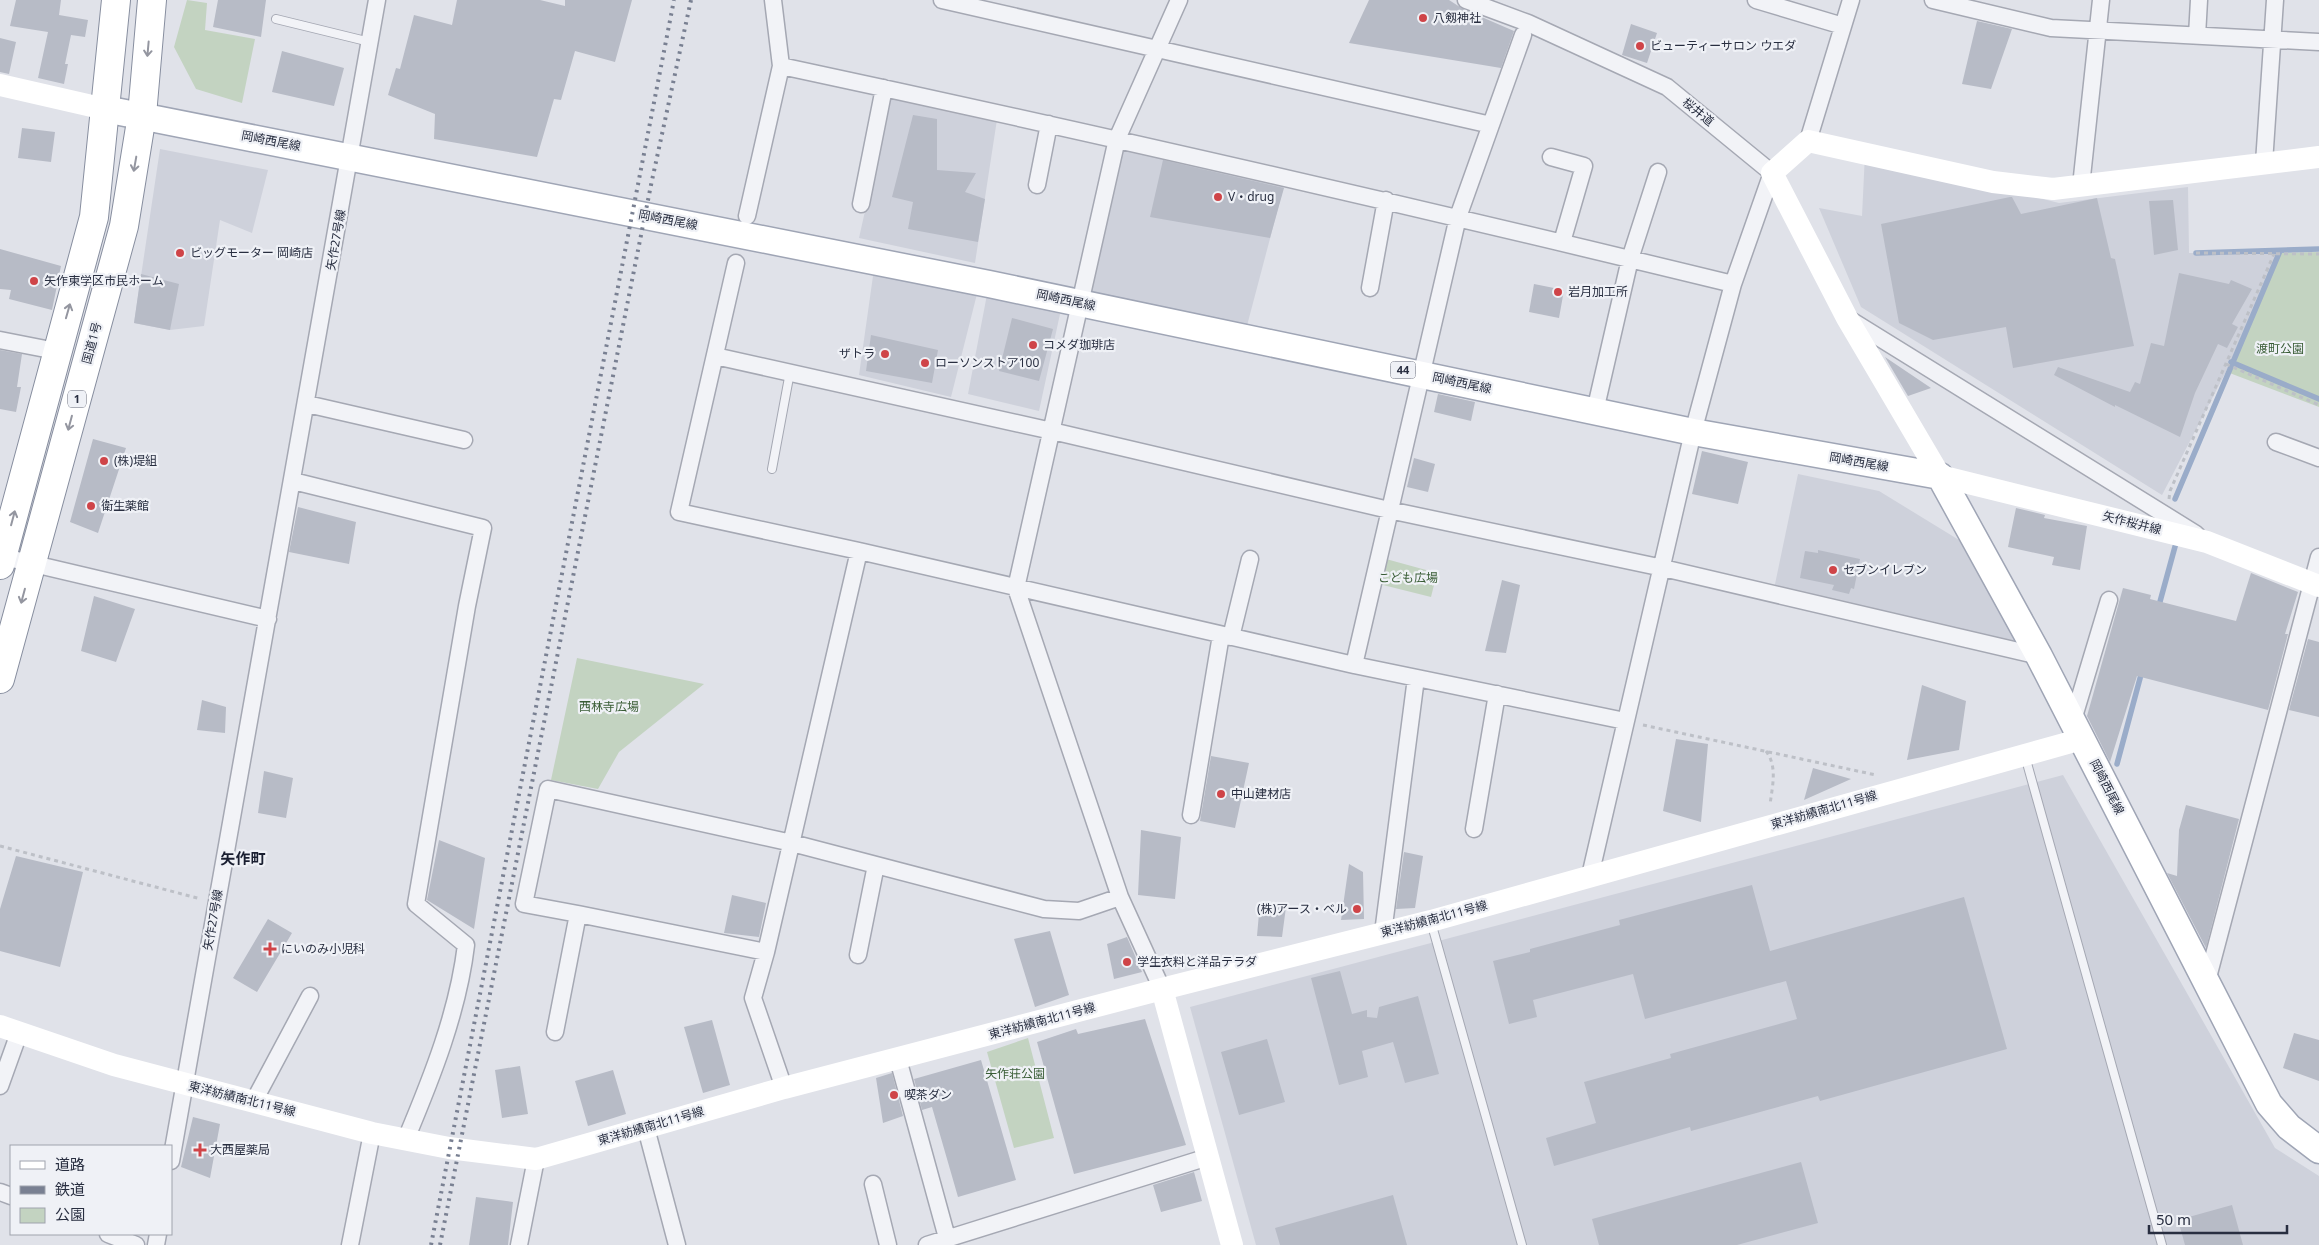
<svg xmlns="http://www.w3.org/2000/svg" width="2319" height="1245" viewBox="0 0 2319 1245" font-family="'Noto Sans','Noto Sans JP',sans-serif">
<rect width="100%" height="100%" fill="#e0e2e9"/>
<!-- built -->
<path fill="#ced1db" d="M892,90L998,113L975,263L859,238Z
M1117,139L1286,178L1244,337L1080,303Z
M160,149L268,170L252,233L220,220L204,326L170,330L134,323Z
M1865,154L2059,203L2188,187L2189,253H2281L2231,362L2162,495L1861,307L1819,208L1862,216Z
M874,269L977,294L951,397L859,375Z
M989,284L1060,314L1039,411L968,394Z
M1798,474L1879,491L1959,540L2018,645L1774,589Z
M2063,775L2275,1148L2319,1176V1245H1256L1190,1007Z"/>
<!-- green -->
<path fill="#c3d3c1" d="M187,0L207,3L205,30L255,39L242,103L196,89L174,47Z
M2319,252V407L2227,372L2281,253Z
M1386,559L1437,573L1431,597L1379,584Z
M577,658L704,684L619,752L598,789L551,780Z
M1028,1038L1054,1138L1014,1148L987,1052Z"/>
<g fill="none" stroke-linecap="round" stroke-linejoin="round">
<!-- stream -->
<path stroke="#9aacc9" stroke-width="5.5" d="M2196,253L2319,249
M2231,362L2319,399
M2175,499L2280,251
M2158,609L2176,543
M2117,764L2142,671"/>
</g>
<!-- building -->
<path fill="#b7bbc6" d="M16,0H61L59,15L88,20L85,37L71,35L65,64H68L64,84L38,78L48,32L10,26Z
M218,0H266L261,37L213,27Z
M457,0H540L565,6V0H632L615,62L575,51L561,100L554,99L537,157L434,139L435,114L388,95L396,68L400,69L414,15L452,25Z
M1369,0H1449L1463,9L1514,31L1501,68L1349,43Z
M1977,21L2012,29L1991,89L1962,84Z
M1631,24L1657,33L1647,63L1622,55Z
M0,38L16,42L9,74L0,72Z
M282,51L344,68L334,106L272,92Z
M913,115L937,119V170L976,173L965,192L985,199L978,242L908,229L913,202L892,197Z
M22,128L55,132L51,162L18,158Z
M1163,160L1284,188L1270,238L1150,217Z
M2010,197H2012L2021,214L2097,198L2111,258L2115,259L2134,346L2013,368L2006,327L1933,340L1899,323L1881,224Z
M2173,200L2178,250L2154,255L2149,201Z
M0,249L61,266L52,310L9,299L11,290L0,289Z
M2179,273L2229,284L2231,280L2252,289L2232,324L2238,327L2227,348L2218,344L2195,393L2180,437L2115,405V407L2054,375L2058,367L2130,392L2135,382L2140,384L2151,343L2164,346Z
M141,274L179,284L170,330L134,323Z
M1534,284L1564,290L1559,318L1529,312Z
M1012,318L1053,329L1039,381L999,371Z
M871,335L938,350L932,383L866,371Z
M0,350L22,354L17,387H21L16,412L0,409Z
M1885,357L1931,388L1908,396Z
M1438,394L1475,402L1471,421L1434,412Z
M93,439L126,448L98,533L70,522Z
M1702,451L1748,462L1738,504L1692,494Z
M1414,458L1435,464L1428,492L1407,487Z
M298,507L356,522L349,564L289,552Z
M2016,508L2045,515L2044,518L2087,526L2080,570L2052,565L2054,557L2008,547Z
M1818,550L1860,559L1854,589L1851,588L1849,594L1832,590L1834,585L1800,578L1805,551L1818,553Z
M2251,573L2298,592L2285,634H2288L2268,710L2137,676L2110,762L2087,716L2123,588L2151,595L2150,599L2236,621Z
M1502,580L1520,585L1506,653L1485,651Z
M94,596L135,609L116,662L81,651Z
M2308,639L2319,642V717L2289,710Z
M1922,685L1966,701L1959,750L1907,760Z
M202,700L226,707L225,733L197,730Z
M1676,739L1708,744L1701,822L1663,811Z
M1211,756L1249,763L1235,828L1200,821Z
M1813,768L1851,779L1804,800Z
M264,771L293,778L286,818L258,813Z
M2186,805L2239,819L2206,948L2167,873L2177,876L2179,830Z
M1141,830L1181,837L1175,899L1138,895Z
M439,840L485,858L474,929L427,900Z
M1404,852L1423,856L1415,908L1396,909Z
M16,856L83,872L60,967L0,951V909Z
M1349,864L1363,872L1364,919L1341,920Z
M1752,885L1770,951L1964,897L2007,1049L1820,1101L1818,1096L1691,1131L1690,1127L1554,1166L1546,1138L1596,1123L1584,1082L1671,1058L1670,1054L1797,1019L1786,981L1645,1019L1633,974L1533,1000L1537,1017L1509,1024L1493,961L1530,952V949L1620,925L1619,920Z
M732,895L766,903L759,937L724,933Z
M1260,902L1286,907L1282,937L1257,936Z
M268,919L292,933L257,992L233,978Z
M1050,931L1069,995L1035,1007L1014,939Z
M1127,937L1142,972L1114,979L1107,944Z
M1340,971L1352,1014L1367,1010V1017L1377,1018L1379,1007L1418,996L1439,1074L1405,1083L1393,1042L1362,1051L1368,1077L1339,1085L1311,978Z
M1145,1019L1186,1145L1074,1174L1037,1042L1076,1029L1078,1034Z
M712,1020L730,1085L703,1093L684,1027Z
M2294,1033L2319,1040V1081L2283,1068Z
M1267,1039L1285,1102L1239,1115L1221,1052Z
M981,1060L1016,1180L958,1197L932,1107L922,1110L914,1079Z
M520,1066L528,1114L502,1118L495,1070Z
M613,1070L626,1114L588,1126L575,1081Z
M892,1073L903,1116L883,1123L876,1078Z
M193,1117L220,1124L210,1178L181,1167Z
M1801,1162L1818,1223L1737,1245H1599L1592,1219Z
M1194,1172L1202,1201L1161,1212L1153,1185Z
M1393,1195L1407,1245H1280L1275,1228Z
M476,1197L513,1202L508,1245H469Z
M2232,1205L2243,1245H2185L2178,1220Z"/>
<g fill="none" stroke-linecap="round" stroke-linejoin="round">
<defs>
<path id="lane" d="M276,19L370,42
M772,469L790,372
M2025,756L2162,1245
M1431,922L1522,1245"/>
<path id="street" d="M942,0L1491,125
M1466,0L1528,23L1667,87L1772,173L1733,284L1693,432L1590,876
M1756,0L1843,26
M1933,0L2051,28L2319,42
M2197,36L2199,0
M781,66C1099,134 1416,207 1733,284
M1808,141L1851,0
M1551,157L1584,166L1562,242
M2264,163L2275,0
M1037,185L1049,124
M2081,186L2101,0
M861,204L884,88
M747,216L781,66L773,0
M736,263L679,512L859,551L1354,665L1625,721
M1370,288L1386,200
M1849,319L2196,534
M0,340L56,351
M715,356L1052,431L1389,510L1663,568L2039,656
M307,404L464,440
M1595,411L1630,259L1658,172
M2276,442L2319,458
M293,481L483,528L467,606L416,904L466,945C458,1012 432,1077 406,1139
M0,556L268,619
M1231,637L1250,559
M1354,665L1458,217L1523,35
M2073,720L2109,600
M1191,815L1221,635
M1474,829L1497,694
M578,914L524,904L548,789L792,843L1044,909L1079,911L1120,897
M1383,933L1416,678
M858,955L876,865
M2206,985L2319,557
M1162,989L1120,897L1016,588L1117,139L1179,0
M555,1032L578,914L766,952
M898,1059L949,1245
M0,1086L19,1033
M784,1088L753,998L766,952L859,551
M254,1101L310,996
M646,1128L677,1245
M171,1161L377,0
M873,1184L888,1245
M0,1192L11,1196
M108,1234L136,1245
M156,1245L158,1234
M350,1245L372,1133
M519,1245L536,1159
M927,1245L1208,1157"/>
<path id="primary" d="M105,109L989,284L1693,432L1940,476L2039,656L2269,1104L2289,1127L2319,1150"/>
<path id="highway" d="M0,565L94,217L116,0
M0,679L124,226L142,115L152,0"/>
</defs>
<!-- lane casing -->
<use href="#lane" stroke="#a5a8b3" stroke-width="10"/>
<!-- street casing -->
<use href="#street" stroke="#a5a8b3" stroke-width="19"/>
<!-- primary casing -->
<use href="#primary" stroke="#9fa5b5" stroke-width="29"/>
<!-- highway casing -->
<use href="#highway" stroke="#878e9f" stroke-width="30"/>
<!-- path -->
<path stroke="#bdc0c7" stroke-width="3" stroke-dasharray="4 4" stroke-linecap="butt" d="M2196,253L2319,254
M2226,364L2319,405
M2169,499L2170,491L2274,254
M1643,725L1876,775
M1766,751C1778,767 1772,787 1770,805
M0,846L201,899"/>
<!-- lane -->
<use href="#lane" stroke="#f2f3f7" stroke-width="8"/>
<!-- street -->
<use href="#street" stroke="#f2f3f7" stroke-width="16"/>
<!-- secondary -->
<path stroke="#fff" stroke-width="22" d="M0,85L105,109
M2319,157L2053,189L1993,182L1808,141L1772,173L1847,318L1940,476L2207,542L2319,586
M1162,989L1232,1245
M0,1026L114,1065L372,1133L449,1148L536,1159L784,1088L1162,989L1431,921L2082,739"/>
<!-- primary -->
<use href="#primary" stroke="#fff" stroke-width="26"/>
<!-- highway -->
<use href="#highway" stroke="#fff" stroke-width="28"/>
<!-- rail -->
<path stroke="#798092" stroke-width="4" stroke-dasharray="2.5 5" stroke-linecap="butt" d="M431,1245L674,0
M440,1245L651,185L691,0"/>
</g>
<!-- one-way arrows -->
<defs><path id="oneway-shaft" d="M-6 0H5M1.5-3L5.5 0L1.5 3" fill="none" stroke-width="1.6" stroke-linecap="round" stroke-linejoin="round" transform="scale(1.25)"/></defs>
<g stroke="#9496a0">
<use href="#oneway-shaft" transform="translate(148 49) rotate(95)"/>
<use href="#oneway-shaft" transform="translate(135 164) rotate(100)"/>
<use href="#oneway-shaft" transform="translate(68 311) rotate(-74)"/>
<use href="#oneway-shaft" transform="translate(70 423) rotate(105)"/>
<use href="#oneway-shaft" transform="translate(13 518) rotate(-75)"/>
<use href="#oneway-shaft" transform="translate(23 596) rotate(105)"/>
</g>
<!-- markers -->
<g fill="#cf4448" stroke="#eff1f6" stroke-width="2">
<circle cx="1423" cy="18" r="5"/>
<circle cx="1640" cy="46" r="5"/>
<circle cx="1218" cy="197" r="5"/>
<circle cx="180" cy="253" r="5"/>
<circle cx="34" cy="281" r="5"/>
<circle cx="1558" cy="292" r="5"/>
<circle cx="1033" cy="345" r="5"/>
<circle cx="885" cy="354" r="5"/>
<circle cx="925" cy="363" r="5"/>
<circle cx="104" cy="461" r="5"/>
<circle cx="91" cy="506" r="5"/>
<circle cx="1833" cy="570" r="5"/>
<circle cx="1221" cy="794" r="5"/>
<circle cx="1357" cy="909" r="5"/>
<path d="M267.5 941.5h5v5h5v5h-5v5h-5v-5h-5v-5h5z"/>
<circle cx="1127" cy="962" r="5"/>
<circle cx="894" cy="1095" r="5"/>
<path d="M197.5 1142.5h5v5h5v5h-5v5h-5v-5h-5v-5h5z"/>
</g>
<g text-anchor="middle" stroke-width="4.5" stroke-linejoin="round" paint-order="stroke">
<!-- shield labels -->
<g fill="#eff1f6" stroke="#646877" stroke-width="1">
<rect x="1390.5" y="361.5" width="25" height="17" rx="4"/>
<rect x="68" y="390.5" width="18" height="17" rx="4"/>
</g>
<g font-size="11" font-weight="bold" fill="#282e40">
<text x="1403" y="374">44</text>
<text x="77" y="403">1</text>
</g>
<!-- poi labels -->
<g font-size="12" fill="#282e40" stroke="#eff1f6" text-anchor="start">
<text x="1433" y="22">八剱神社</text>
<text x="1650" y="50">ビューティーサロン ウエダ</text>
<text x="1228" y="201">V・drug</text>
<text x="190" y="257">ビッグモーター 岡崎店</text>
<text x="44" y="285">矢作東学区市民ホーム</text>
<text x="1568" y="296">岩月加工所</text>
<text x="1043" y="349">コメダ珈琲店</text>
<text x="875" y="358" text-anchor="end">ザトラ</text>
<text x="935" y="367">ローソンストア100</text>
<text x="114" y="465">(株)堤組</text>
<text x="101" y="510">衛生薬館</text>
<text x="1843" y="574">セブンイレブン</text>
<text x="1231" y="798">中山建材店</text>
<text x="1347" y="913" text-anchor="end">(株)アース・ベル</text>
<text x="281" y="953">にいのみ小児科</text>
<text x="1137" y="966">学生衣料と洋品テラダ</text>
<text x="904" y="1099">喫茶ダン</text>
<text x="210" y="1154">大西屋薬局</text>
</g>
<!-- street labels -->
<g font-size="12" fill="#282e40" stroke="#eff1f6">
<text transform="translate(1698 112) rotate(39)" y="4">桜井道</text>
<text transform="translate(271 141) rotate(11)" y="4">岡崎西尾線</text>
<text transform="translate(668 220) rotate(11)" y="4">岡崎西尾線</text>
<text transform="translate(336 240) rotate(-80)" y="4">矢作27号線</text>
<text transform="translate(1066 300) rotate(12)" y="4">岡崎西尾線</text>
<text transform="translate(92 343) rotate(-75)" y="4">国道1号</text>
<text transform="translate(1462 383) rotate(12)" y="4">岡崎西尾線</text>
<text transform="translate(1859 462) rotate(10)" y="4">岡崎西尾線</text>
<text transform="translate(2132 523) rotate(14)" y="4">矢作桜井線</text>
<text transform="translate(2107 787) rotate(63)" y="4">岡崎西尾線</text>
<text transform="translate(1824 810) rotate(-16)" y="4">東洋紡績南北11号線</text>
<text transform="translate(1434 919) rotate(-15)" y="4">東洋紡績南北11号線</text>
<text transform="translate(213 920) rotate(-80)" y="4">矢作27号線</text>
<text transform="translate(1042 1021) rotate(-15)" y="4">東洋紡績南北11号線</text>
<text transform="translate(242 1099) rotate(14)" y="4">東洋紡績南北11号線</text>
<text transform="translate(651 1126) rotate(-16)" y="4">東洋紡績南北11号線</text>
</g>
<!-- park labels -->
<g font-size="12" fill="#385c35" stroke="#eff1f6">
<text x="2280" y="353">渡町公園</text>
<text x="1408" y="582">こども広場</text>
<text x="609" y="711">西林寺広場</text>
<text x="1015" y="1078">矢作荘公園</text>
</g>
<!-- quarter labels -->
<g font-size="15" font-weight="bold" fill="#1a1f31" stroke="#eff1f6">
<text x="243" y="864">矢作町</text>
</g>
</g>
<!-- legend -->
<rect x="10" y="1145" width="162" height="90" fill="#eff1f6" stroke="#9fa3ad"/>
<rect x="20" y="1161" width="25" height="8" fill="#ffffff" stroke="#9fa3ad"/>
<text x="55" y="1170" font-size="15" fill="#282e40">道路</text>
<rect x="20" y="1186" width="25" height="8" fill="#798092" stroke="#9fa3ad"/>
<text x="55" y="1195" font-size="15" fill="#282e40">鉄道</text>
<rect x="20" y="1208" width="25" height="15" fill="#c3d3c1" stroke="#9fa3ad"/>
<text x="55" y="1220" font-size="15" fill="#282e40">公園</text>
<!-- scale -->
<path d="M2149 1225v8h138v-8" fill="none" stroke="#282e40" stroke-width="2.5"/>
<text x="2156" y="1225" font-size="15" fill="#282e40" stroke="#eff1f6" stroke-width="4" paint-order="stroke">50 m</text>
</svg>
